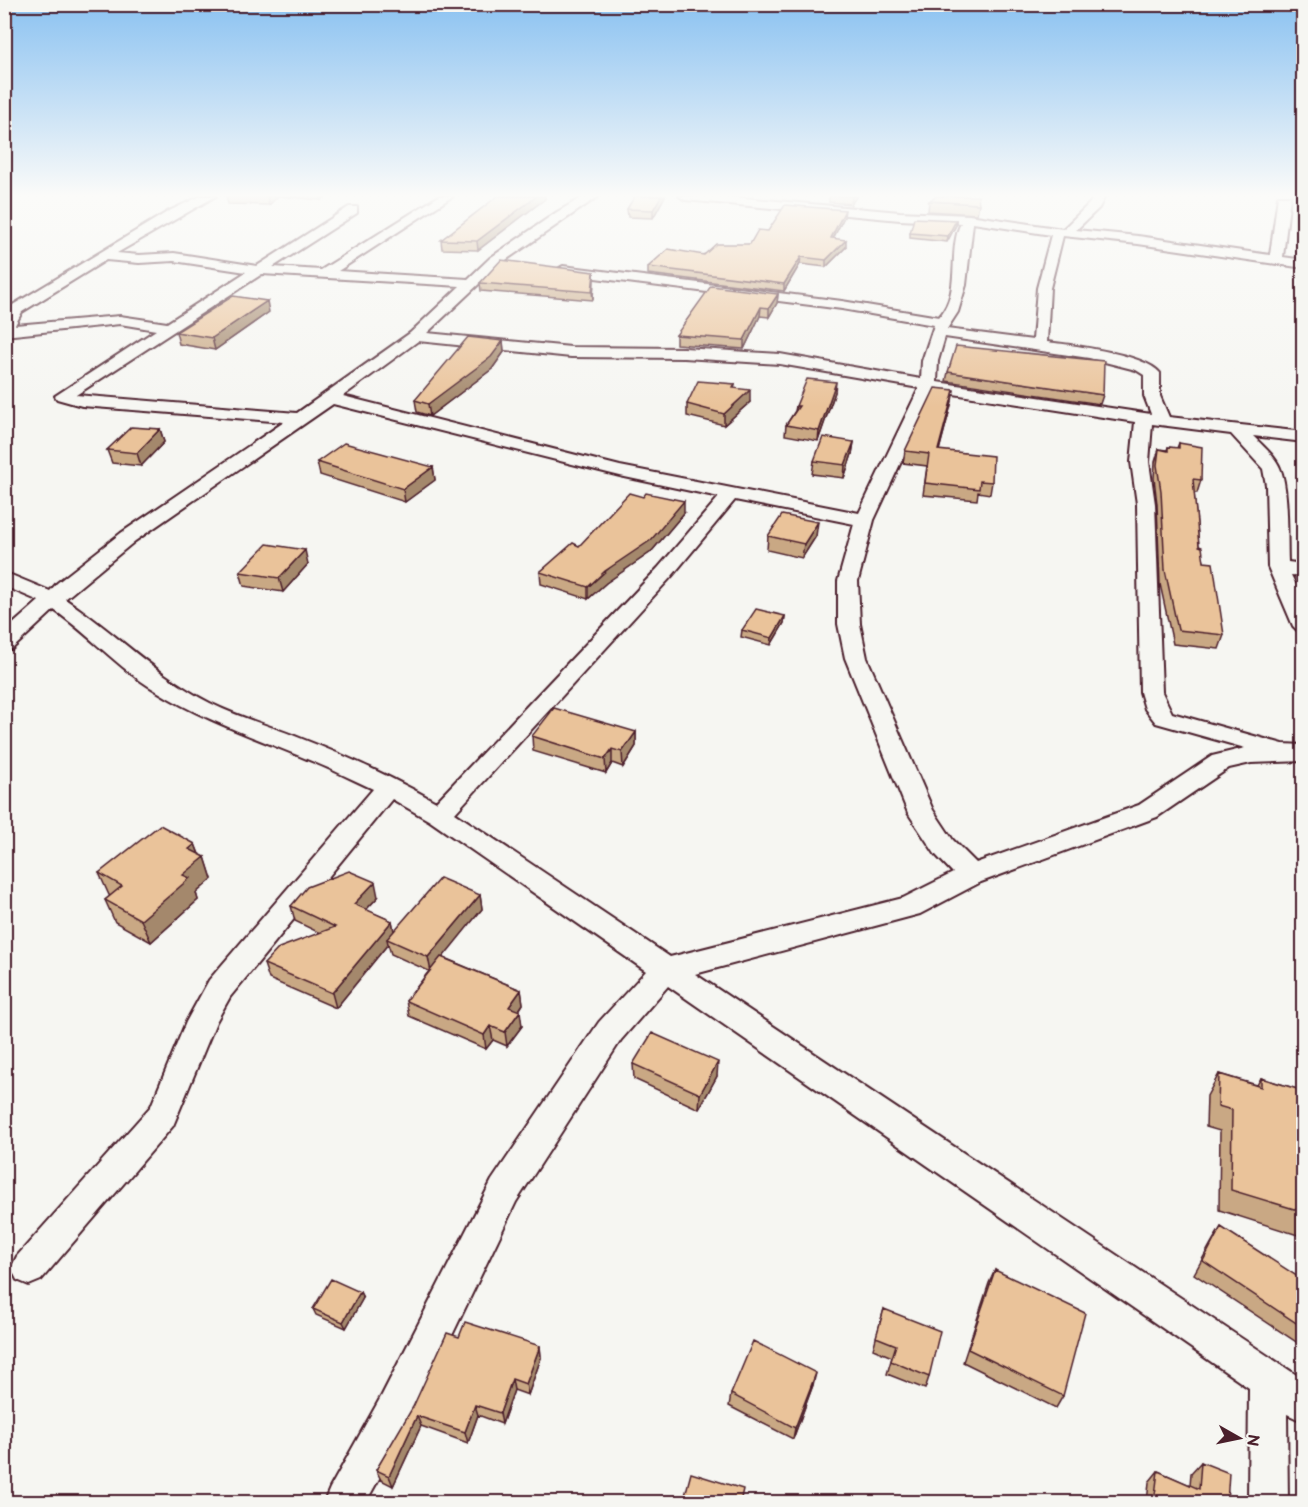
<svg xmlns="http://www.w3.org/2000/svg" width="1308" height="1507" viewBox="0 0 1308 1507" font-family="'Balsamiq Sans',sans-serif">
<rect width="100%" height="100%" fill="#f6f6f2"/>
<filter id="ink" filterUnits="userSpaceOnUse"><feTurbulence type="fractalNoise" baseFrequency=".0167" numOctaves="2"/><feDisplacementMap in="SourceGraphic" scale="12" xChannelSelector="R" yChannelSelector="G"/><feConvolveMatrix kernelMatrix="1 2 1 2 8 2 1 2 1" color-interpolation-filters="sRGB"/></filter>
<g filter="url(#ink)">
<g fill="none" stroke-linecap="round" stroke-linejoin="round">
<defs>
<path id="street" d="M201,196H216L117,253L139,255L174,253L257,266L349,207H357V213L273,267L321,270L439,196H453L338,271L468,279L490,258L557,212L585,196H599L500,264L427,333L571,347L684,348L780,354L921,379L922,361L934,325L842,309L563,274L556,270L563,266L842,301L939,317C962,292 947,250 961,223L900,220L685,200L679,196H722L900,212L969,215L1063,229L1090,203L1093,196H1105L1099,208L1076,230L1138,236L1270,255L1278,196H1290L1283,257L1304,260V268L1138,244L1063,236L1050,288L1047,342C1072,345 1145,354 1160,373V396L1169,417L1304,432V442L1253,436C1263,446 1275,456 1280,468C1289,487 1287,540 1288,562L1304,564V576L1291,575L1304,601V632L1297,630L1293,626L1268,567L1266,485L1263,469L1231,434L1152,424L1149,462L1155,504L1162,692L1172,713L1283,744L1304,745V761L1251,763L1229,768L1157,817L981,882L920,914L695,974L1304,1380V1422L1287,1414L1288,1502H1248L1249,1388L668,986L621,1040L516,1202L410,1423L366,1502H324L330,1488L382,1395L492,1180L599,1022L646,971L430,821L392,799L230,997L216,1022L173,1126L41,1280L29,1285L17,1280L11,1268L17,1256L151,1106L186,1022L209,980L373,789C353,780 334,770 314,762C260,739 205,721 155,690C118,668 89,634 54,610L12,649L4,650V632L39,601L4,586V572L50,591L57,583L121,533L284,422L82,406L57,399L55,396L156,330L120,324L4,336V317L11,306L169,211ZM973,223L1051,235L1037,288L1033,340L947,329L958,312L966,285ZM106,260L139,263L174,261L246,272L167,323L120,316L15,325L22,312ZM262,274L460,286L410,333L297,413L76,395ZM945,337L1089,358L1136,370L1144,375V396L1151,414L937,382L938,361ZM418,341L571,357L684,358L780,364L919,388L859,513L620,466L343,396ZM934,391L1135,422L1131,462L1137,504L1140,692L1145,709L1156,723L1245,748L1212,756L1139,805L976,863L953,840L933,810L867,658L860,624L858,581L874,520ZM333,404L620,476L719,497L658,568L436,802C392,777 347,756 300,738C270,726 238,717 210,703C154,674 116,633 65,599L135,541ZM735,500L854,524L838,581V624L845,658L908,813L935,854L953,873L903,898L670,957L455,813L672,576Z"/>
</defs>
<!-- street casing -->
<use href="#street" stroke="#4a1f2b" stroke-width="4"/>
<!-- street -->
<use href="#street" fill="#f6f6f2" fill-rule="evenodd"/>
</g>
<!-- wall -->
<path fill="#c9a884" stroke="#4a1f2b" stroke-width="1.5" d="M226,196H327L321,200L278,196L269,205L228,204Z
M498,196H545V199L478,250L442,249L441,240Z
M635,196H665L653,218L628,217L627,209Z
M829,196H857L851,204L829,202Z
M929,201L979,204L977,214L928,211Z
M844,217L833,238L846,247L826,267L800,264L784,291L648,274V267L750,244L768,231Z
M956,220V225L947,242L910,238V233Z
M594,272L593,300L481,291L480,283Z
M778,294L777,303L769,317L760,316L744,349L676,344V335Z
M269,312L215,350L179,344L176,332Z
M503,341L504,352L492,369L430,416L417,412L415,400Z
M948,372L1103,395L1100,404L946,381Z
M735,384L734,389L750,402L724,425L687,416V404Z
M835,392L818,441L785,435L786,425L795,411L796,406Z
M952,401L939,450L992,482L990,494L978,492L977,500L923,495L927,466L903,463L905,451Z
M160,429L164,442L141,466L112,463L107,450Z
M854,442L852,454L844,478L812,474L814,461Z
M1179,443L1201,480L1197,493H1194L1199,546L1204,562L1224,635L1219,649L1173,644L1160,584L1157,504L1154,478L1155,462L1159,449L1167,450L1168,447L1177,448Z
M317,462L433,467L435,480L405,502L320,475Z
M684,513L651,552L606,583L588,599L541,584L540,572L579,546Z
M768,536H816L802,558L767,550Z
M308,564L283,592L244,586L240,572Z
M785,616L784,623L771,645L741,637L742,630Z
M636,732V746L623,767L612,763L606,773L533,751L532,736Z
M195,844L199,854L205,857L212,879L196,893L198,900L151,942L115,922L105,900L110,896L109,895L99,873Z
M480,895L482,909L442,957L521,990L523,1004L519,1011L522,1026L507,1046L493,1040L486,1049L409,1016L406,1001L429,971L391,954L388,944L336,1008L269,979L264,964L320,933L295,921L291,906L378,897L366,910L392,921L394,931Z
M633,1064L717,1076L699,1109L634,1079Z
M1219,1074L1257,1085L1261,1078L1304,1091V1237L1219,1210L1220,1131L1206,1127L1207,1096Z
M1221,1227L1304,1291V1347L1194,1274L1213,1240Z
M995,1270L1063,1396L1056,1408L963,1362L989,1283Z
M360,1292L363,1298L346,1328L316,1315L313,1309Z
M884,1309L929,1377L925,1389L887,1374L892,1357L873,1349Z
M459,1337L540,1346L541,1358L528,1395L514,1390L502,1424L478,1415L468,1443L421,1426L393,1486L381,1480L376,1470Z
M813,1385L793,1439L729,1406L731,1394Z
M1201,1462L1227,1503H1147L1149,1482L1158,1471L1190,1485L1191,1473Z"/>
<!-- shaded-wall -->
<path fill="#a4886c" stroke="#4a1f2b" stroke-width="1.5" d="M267,196H278L269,205Z
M320,196H327L321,200Z
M537,196H545V199L478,250L477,241Z
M661,196H665L653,218V210Z
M852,196H857L851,204Z
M845,210L844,217L830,245L831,238Z
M956,220V225L947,242L948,236Z
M846,240V247L826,267V260Z
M801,257L800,264L784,291V284Z
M594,272V280L593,300L592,292Z
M778,294L777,303L769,317V308Z
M267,301L269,312L215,350L212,338Z
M761,307L760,316L744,349V340Z
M503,341L504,352L492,369L430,416L428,404Z
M836,382L835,392L818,441L819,431Z
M750,390V402L724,425V414Z
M954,390L952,401L936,462L938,450Z
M160,429L164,442L141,466L137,453Z
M854,442L852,454L844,478L845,465Z
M433,467L435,480L405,502L403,489Z
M684,501V513L651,552L606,583L588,599V587Z
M818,522L816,536L802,558L804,544Z
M305,550L308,564L283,592L279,578Z
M785,616L784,623L771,645L772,638Z
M636,732V746L623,767L622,752Z
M612,749V763L606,773L605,759Z
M195,844L201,860L205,857L212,879L196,893L198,900L151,942L141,920L183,875L189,849Z
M375,882L378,897L357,919L354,904Z
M480,895L482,909L431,972L428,957Z
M392,921L395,936L387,939L388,944L336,1008L332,993Z
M521,990L523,1004L511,1022L509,1007Z
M520,1011L522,1026L507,1046L505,1032Z
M490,1026L493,1040L486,1049L484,1035Z
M718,1062L717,1076L699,1109L700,1094Z
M360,1292L363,1298L346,1328L343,1322Z
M540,1346L541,1358L528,1395L526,1384Z
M816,1373L813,1385L793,1439L795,1428Z
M512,1379L514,1390L502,1424L500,1413Z
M475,1405L478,1415L468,1443L465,1432Z
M417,1416L421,1426L393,1486L389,1476Z"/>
<!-- building -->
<path fill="#eac39a" stroke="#4a1f2b" stroke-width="1.5" d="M498,196H537L477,241L441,240Z
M635,196H661L653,210L627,209Z
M937,196H978L979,204L929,201Z
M785,205L845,210L831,238L846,240L826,260L801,257L784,284L648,267L668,249L704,255L716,244H750L758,230L768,231Z
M914,218L956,220L948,236L910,233Z
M501,260L594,272L592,292L480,283Z
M711,286L778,294L769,308L761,307L744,340L676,335Z
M233,296L267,301L212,338L176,332Z
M468,337L503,341L491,357L428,404L415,400Z
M956,346L1104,361L1103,395L948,372Z
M807,379L836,382L819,431L786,425L799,406H796Z
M698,381L735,384L733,388L750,390L724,414L687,404Z
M935,388L954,390L938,450L993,456L992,482L980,481L979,489L925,483L929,454L905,451Z
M131,427L160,429L137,453L107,450Z
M823,437L854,442L845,465L814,461Z
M344,443L433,467L403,489L317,462Z
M1179,443L1202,447L1201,480L1193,479L1199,546L1202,547L1204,562L1213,563L1224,635L1178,630L1165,570L1161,491L1157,465L1159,449L1168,451V447L1179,448Z
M629,493L643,497L646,493L684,501L651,540L605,571L588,587L540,572L573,543L579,546Z
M782,515L818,522L804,544L768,536Z
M267,544L305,550L279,578L240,572Z
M756,609L785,616L772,638L742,630Z
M554,708L636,732L622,752L612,749L605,759L532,736Z
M160,825L195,844L189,849L205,857L183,875L190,878L141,920L105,900L122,886L99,873Z
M349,871L375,882L354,904L392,921L332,993L264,964L279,948L335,927L291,906L307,887Z
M440,878L480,895L428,957L387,939Z
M441,957L521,990L509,1007L520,1011L505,1032L490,1026L484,1035L406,1001Z
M652,1033L718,1062L700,1094L633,1064Z
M1219,1074L1261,1087V1078L1304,1091V1212L1231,1190L1232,1110L1218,1106Z
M1221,1227L1303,1280L1299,1288L1304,1291V1328L1203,1261Z
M995,1270L1085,1313L1063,1396L968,1349Z
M331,1279L360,1292L343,1322L313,1309Z
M884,1309L940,1331L929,1377L891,1361L896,1345L876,1337Z
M465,1322L540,1346L526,1384L512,1379L500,1413L475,1405L465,1432L417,1416L389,1476L376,1470L413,1407L447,1333L459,1337Z
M753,1341L816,1373L795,1428L731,1394Z
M1201,1462L1229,1473L1227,1503H1154L1158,1471L1199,1489Z
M691,1473L743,1489L740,1503H683Z"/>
</g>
<!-- sky -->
<linearGradient id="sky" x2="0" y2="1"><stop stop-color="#8bc2f1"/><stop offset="0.48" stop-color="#fbfbf9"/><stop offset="1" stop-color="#fbfbf9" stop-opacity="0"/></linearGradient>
<rect width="1308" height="407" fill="url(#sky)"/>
<!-- margin -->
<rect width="1308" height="1507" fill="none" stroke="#f6f6f2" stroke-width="24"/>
<rect x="12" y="12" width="1284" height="1483" fill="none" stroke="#4a1f2b" stroke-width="2" filter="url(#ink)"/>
<!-- north arrow -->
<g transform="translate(1239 1438) rotate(99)" stroke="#f6f6f2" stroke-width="4.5" paint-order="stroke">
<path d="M0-4.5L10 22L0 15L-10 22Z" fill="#4a1f2b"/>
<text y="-9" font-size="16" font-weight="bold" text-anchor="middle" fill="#4a1f2b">N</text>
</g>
</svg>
